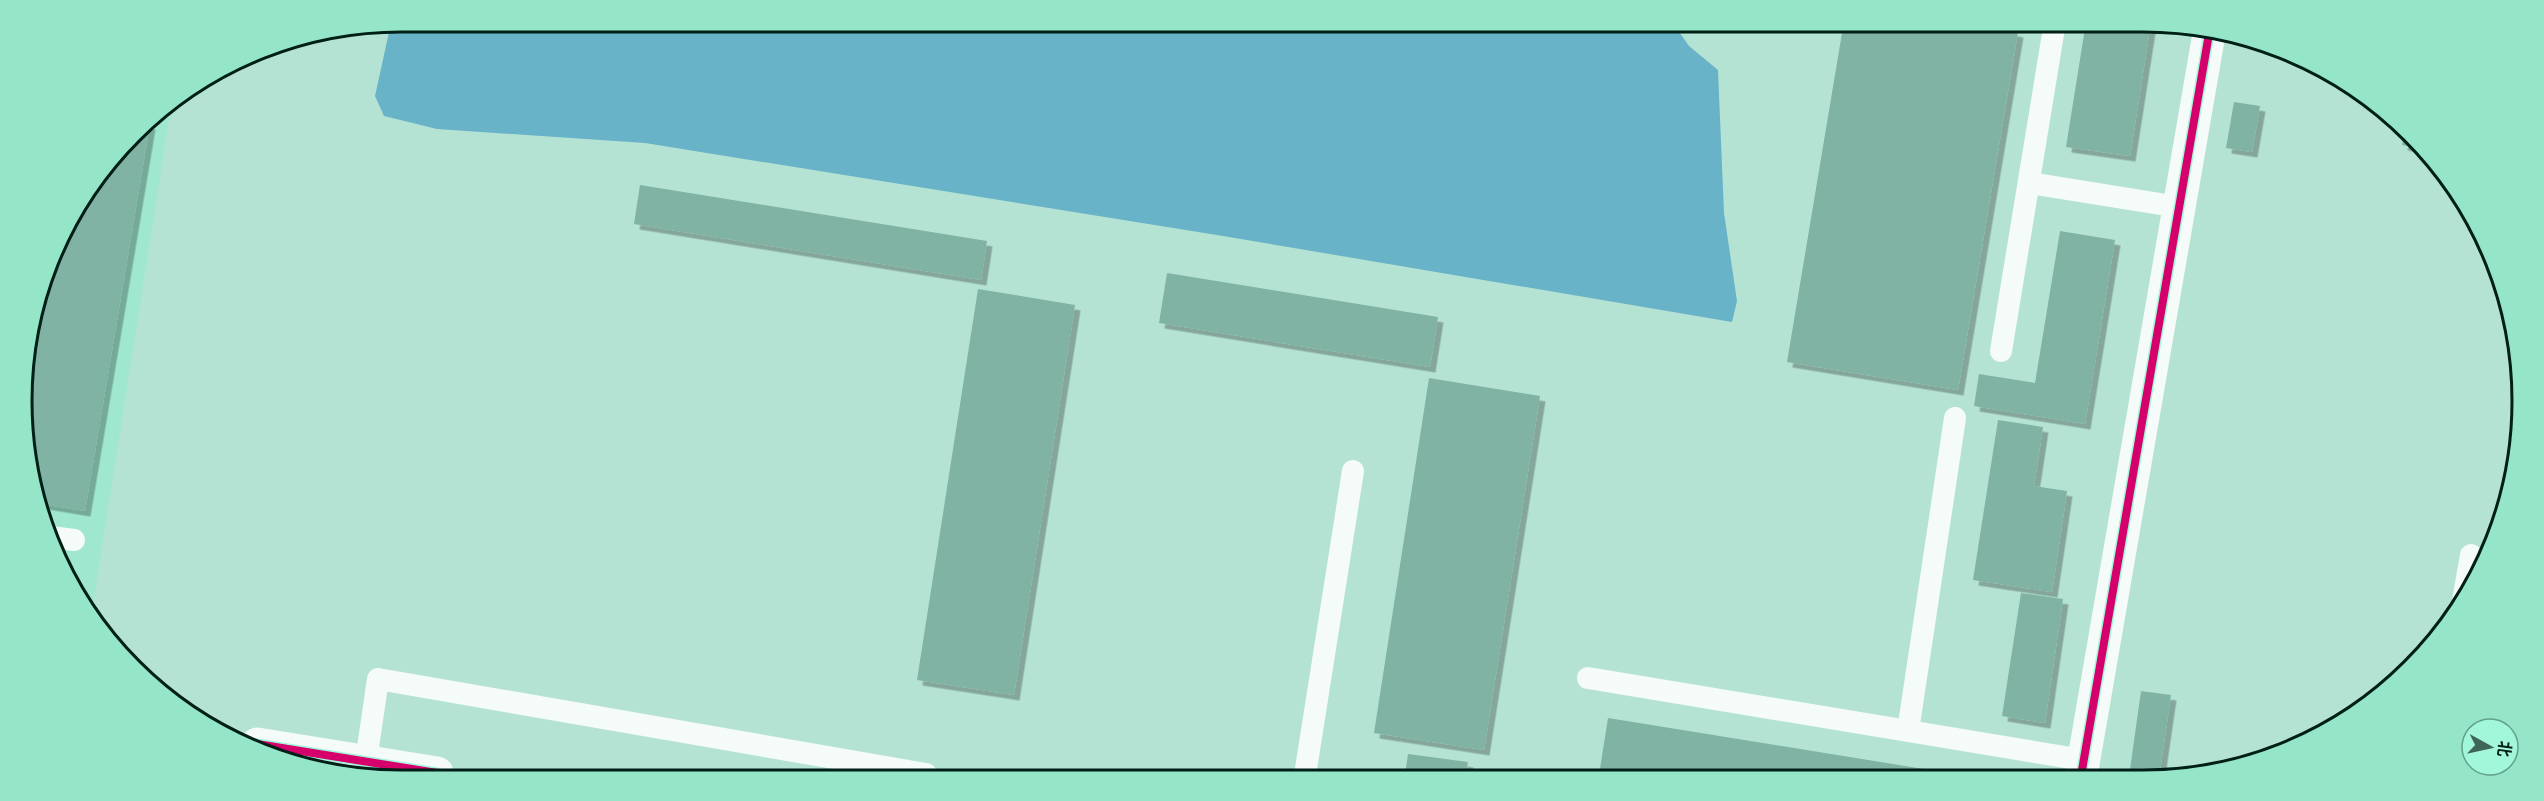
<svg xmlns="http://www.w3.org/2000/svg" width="2544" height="801" viewBox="0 0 2544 801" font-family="'Noto Sans','Noto Sans SC',sans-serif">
<defs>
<filter id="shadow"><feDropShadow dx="5.5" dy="5.5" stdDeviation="0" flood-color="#0004"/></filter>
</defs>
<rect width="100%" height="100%" fill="#b5e3d3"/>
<!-- built -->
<path fill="#9fe7cf" d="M157,111L170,113L91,617L85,612L34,498L24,351L60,232L150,115Z"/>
<!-- water -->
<path fill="#69b3c9" d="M401,21L1675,26L1689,46L1718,70L1724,213L1737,301L1732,322L1223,236L645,143L437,129L384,116L375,96L391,23Z"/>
<!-- building -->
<path fill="#80b3a4" filter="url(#shadow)" d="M1843,27H1990L2018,32L1958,390L1787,362Z
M2085,28H2150L2130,156L2066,147Z
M2234,102L2260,106L2252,152L2226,148Z
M145,123L150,124L85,511L36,503L24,351L60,232Z
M2404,134L2405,136L2417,148L2402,145Z
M640,185L987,241L981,280L634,224Z
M2060,231L2115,240L2085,424L1974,406L1979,374L2035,383Z
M1167,273L1438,317L1430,367L1159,323Z
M978,289L1075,305L1014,695L917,680Z
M1429,378L1540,396L1484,750L1374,733Z
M1998,420L2043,427L2034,486L2067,491L2052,592L1973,580Z
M2021,593L2063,599L2045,723L2002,716Z
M2141,691L2171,695L2159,777H2129Z
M1608,718L1961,775V776L1599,775Z
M1408,754L1468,762L1466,775H1405Z"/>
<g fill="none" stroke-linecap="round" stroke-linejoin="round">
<!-- lane -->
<path stroke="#f4fbf8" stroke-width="22" d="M2029,183L2179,207
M2001,351L2054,28
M51,537L74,540
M2463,601L2471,555
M1588,678L2083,760
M1908,731L1955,418
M366,761L378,679L926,774
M1305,775L1353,471"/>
<!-- street -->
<path stroke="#f4fbf8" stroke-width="33" d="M257,744L437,773
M2081,776L2210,28"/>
<defs>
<path id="cycleway" d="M257,744L437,773
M2081,776L2210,28"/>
</defs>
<!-- cycleway casing -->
<use href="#cycleway" stroke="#a2f6d9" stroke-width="11"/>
<!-- cycleway -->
<use href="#cycleway" stroke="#d6006c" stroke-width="8"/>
</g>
<!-- crop -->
<path d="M0 0H2544V801H0ZM401 32H2143A369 369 0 0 1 2512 401V401A369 369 0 0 1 2143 770H401A369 369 0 0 1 32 401V401A369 369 0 0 1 401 32Z" fill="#95e5c9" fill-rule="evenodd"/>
<path fill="none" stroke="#001f16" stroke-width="3" d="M401 32H2143A369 369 0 0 1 2512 401V401A369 369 0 0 1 2143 770H401A369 369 0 0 1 32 401V401A369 369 0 0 1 401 32Z"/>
<!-- north arrow -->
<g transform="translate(2490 747) rotate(98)"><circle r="28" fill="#a2f6d9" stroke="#61a08b" stroke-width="1.5"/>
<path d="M0-4.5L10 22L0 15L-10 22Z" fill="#3f6458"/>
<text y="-9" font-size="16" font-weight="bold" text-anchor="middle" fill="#001f16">北</text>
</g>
</svg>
